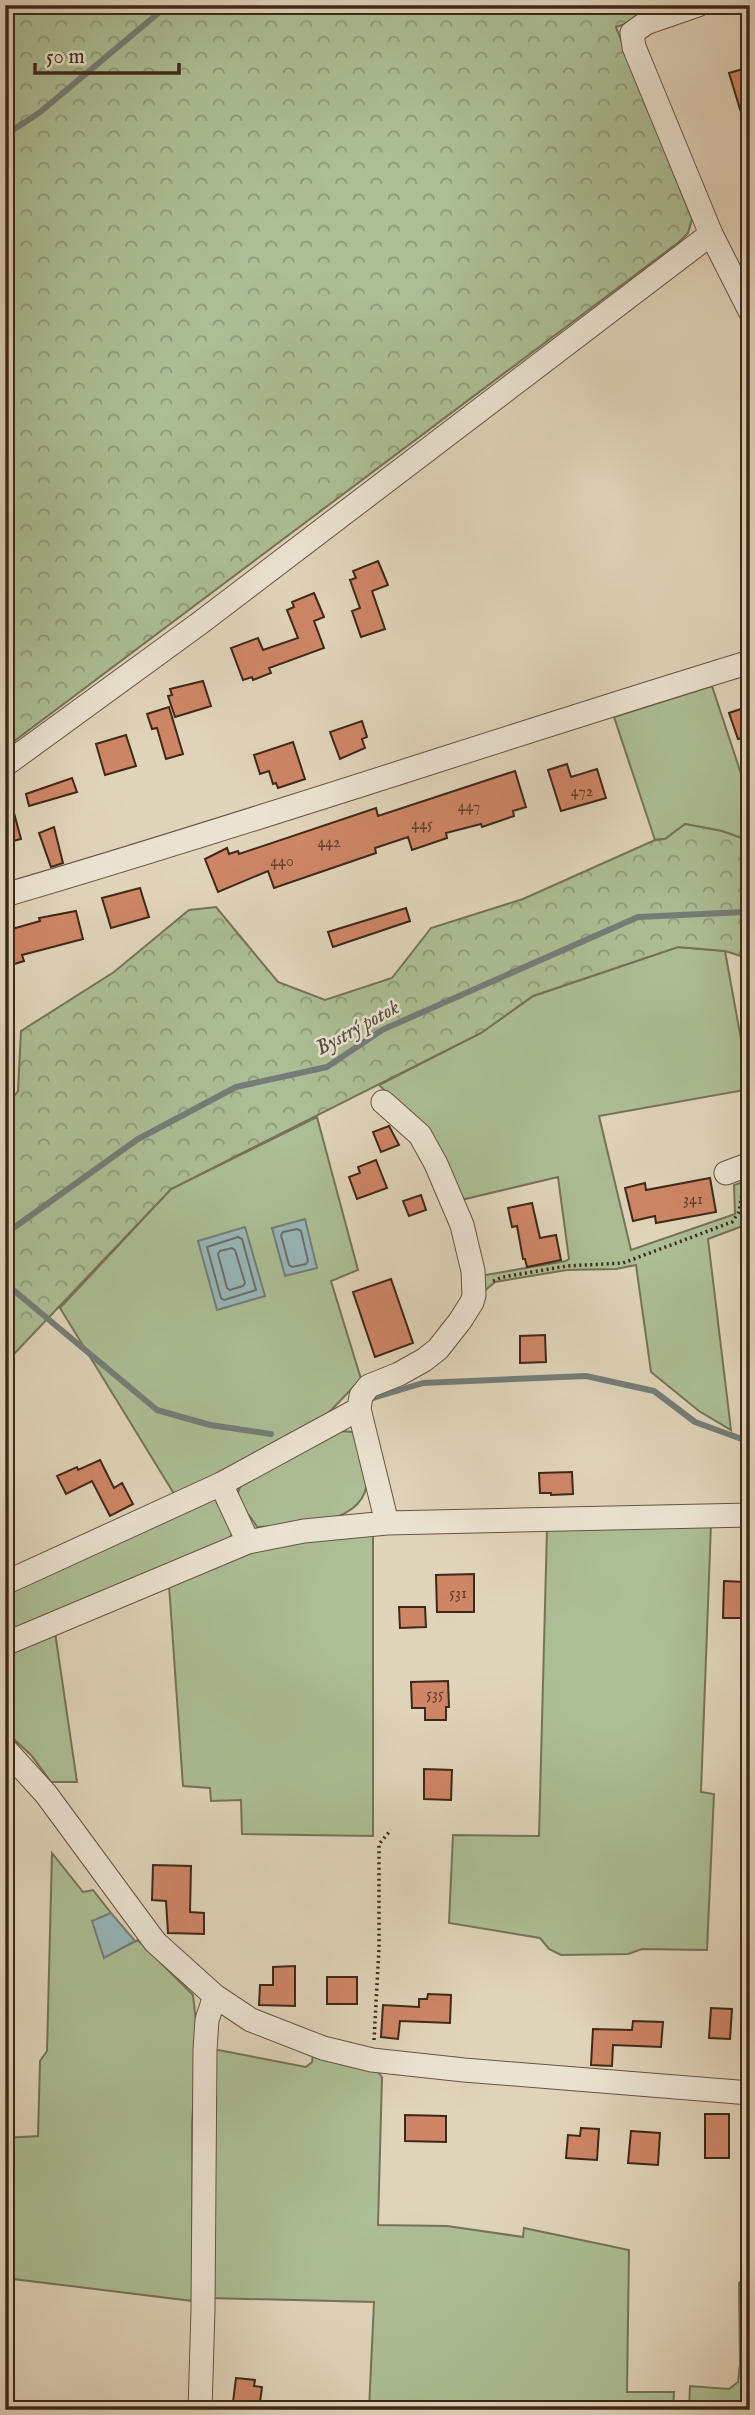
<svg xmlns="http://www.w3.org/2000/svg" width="755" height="2415" viewBox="0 0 755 2415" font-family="'IM FELL English',serif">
<defs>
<pattern id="forest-crowns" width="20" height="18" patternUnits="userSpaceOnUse" patternTransform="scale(1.75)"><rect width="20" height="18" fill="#acbe95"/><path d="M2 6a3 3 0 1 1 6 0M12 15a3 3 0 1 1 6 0" fill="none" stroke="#8d9a79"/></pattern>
</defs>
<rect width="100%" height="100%" fill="#e0d4ba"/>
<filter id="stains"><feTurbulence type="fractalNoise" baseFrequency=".00286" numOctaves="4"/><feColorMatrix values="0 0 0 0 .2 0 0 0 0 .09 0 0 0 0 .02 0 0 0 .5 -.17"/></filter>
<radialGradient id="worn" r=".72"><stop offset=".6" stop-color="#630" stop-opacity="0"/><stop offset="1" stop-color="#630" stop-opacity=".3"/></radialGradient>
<!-- grass -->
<path fill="#acbe95" stroke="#767357" stroke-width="2" d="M712,686L750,801V841L722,831L685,824L665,839L655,840L614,717Z
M678,947L725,951L750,1089L599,1116L631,1250L735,1214L734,1185L750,1180V1220L740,1227L708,1239L731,1430L699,1411L651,1372L636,1265L616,1269L567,1270L495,1282L482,1293L480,1276L566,1261L569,1259L558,1177L461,1200L427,1132L379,1085L481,1033L533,996Z
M317,1117L358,1270L331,1281L361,1379L315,1427L176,1497L60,1308L171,1189Z
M340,1431L353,1432C358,1446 367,1464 367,1479C367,1527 292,1526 257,1527C247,1508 226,1501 246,1479Z
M213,1498L222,1503L232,1534L228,1540L5,1635V1590Z
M711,1524L701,1792L714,1794L707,1950L642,1949L628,1954L561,1955L549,1949L540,1938L449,1923L453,1835L539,1836L547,1529Z
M373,1534V1836L242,1834L241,1800L211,1801L210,1788L183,1786L169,1585L249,1553L281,1544Z
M55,1632L77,1782H51L31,1755L5,1731V1653Z
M52,1853L83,1892L93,1890L111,1913L93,1921L104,1957L138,1940L193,1995L198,2040L192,2123L193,2301L5,2278V2138L38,2136L40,2061L47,2051Z
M213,2049L306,2067L312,2062L313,2053L374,2067L382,2077L378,2225L447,2226L523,2237L524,2228L629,2250L627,2392H674L673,2410H369L374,2302L209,2298Z
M750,2272V2410H689L690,2386L729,2389L738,2382L740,2364L739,2283Z"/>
<!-- forest -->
<path fill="url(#forest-crowns)" stroke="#767357" stroke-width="2" d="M5,5H679L616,27L692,219L688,233L679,242L5,748Z
M685,824L722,831L750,841V959L725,951L678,947L533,996L481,1033L171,1189L15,1353L5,1358V1108L18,1091L21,1031L114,972L189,910L216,907L278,982L325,1000L392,978L431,928L523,899L655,840L665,839Z"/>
<!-- water -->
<path fill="#97b6b9" stroke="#747d79" stroke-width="2" d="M305,1219L317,1268L285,1276L272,1228Z
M245,1227L265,1296L217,1310L198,1241Z
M111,1913L135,1941L104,1958L92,1921Z"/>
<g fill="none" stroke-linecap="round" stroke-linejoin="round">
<!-- shore -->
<path stroke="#6b6f69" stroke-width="2" d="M297,1229L301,1231L308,1261L306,1264L292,1267L289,1265L281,1235L283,1232Z
M238,1237L242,1239L256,1290L224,1300L221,1298L207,1247Z
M232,1248L235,1250L245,1283L243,1286L230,1290L227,1288L218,1254L220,1251Z"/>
<!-- stream -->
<path stroke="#747d79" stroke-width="6" d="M5,135L39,113L168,5
M5,1234L138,1139L236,1087L327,1067L382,1030L638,917L744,912L750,915
M5,1283L157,1410L210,1425L271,1434
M373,1398L423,1383L586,1376L654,1391L695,1422L750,1442"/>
</g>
<!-- building -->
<path fill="#ce8666" stroke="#3f2819" stroke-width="2" d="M750,67V128L746,129L729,73Z
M378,561L388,585L372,591L385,629L361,637L352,611L360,608L350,580L356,578L353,571Z
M314,593L324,617L314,621L324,648L269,668L271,673L253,680L252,677L243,680L231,648L258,638L263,650L298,638L287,610L294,607L292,602Z
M203,681L211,706L175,717L168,696L172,695L170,689Z
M750,706V736L738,739L729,713Z
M169,707L183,754L166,759L157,728L152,729L147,714Z
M362,721L367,737L362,739L365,748L340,759L330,732Z
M126,735L136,766L105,775L96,744Z
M293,742L305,779L278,788L276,783L273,784L269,771L260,774L254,755Z
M567,764L571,777L597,769L606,798L561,811L548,770Z
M515,771L526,807L513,811L514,816L482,827L481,824L446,833L447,838L412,850L408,837L375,848L376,853L274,888L268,871L218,892L205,859L227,848L229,854L238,851L239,854L376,808L378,816Z
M72,778L77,792L29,806L26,794Z
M5,798H10L21,839L5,843Z
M54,827L63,863L51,867L39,833Z
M140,888L149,917L111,928L102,898Z
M406,908L410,921L333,947L328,932Z
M76,911L83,939L22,955L24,961L5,967V931L40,921L39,918Z
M389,1126L399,1145L381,1152L373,1132Z
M376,1160L387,1188L357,1199L349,1177L360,1173L358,1167Z
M710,1178L716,1212L656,1223L655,1216L633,1221L625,1188L645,1183L646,1190Z
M421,1195L426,1210L409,1216L403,1201Z
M532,1203L540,1238L556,1235L561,1260L527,1267L525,1259H523L517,1226L512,1227L508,1208Z
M391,1279L413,1343L375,1357L353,1292Z
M545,1335L546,1362L520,1363V1336Z
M100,1460L114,1488L122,1483L133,1504L110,1516L92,1481L66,1494L57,1476L77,1467L78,1470Z
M572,1472L573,1494L551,1495V1493H540L539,1473Z
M474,1574V1612H437L436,1575Z
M724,1581L744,1582V1618H723Z
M399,1607H425L426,1627L400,1628Z
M448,1681L449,1707H446V1720H425V1708H412L411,1682Z
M424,1769L452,1770L451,1800L424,1799Z
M153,1865L191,1866L190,1912L204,1913V1934L168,1933L166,1901L152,1900Z
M295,1966V2006L259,2005L260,1985H273V1967Z
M327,1977H357V2004H327Z
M428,1994L451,1995L450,2023L400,2021L398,2039L381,2037L383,2005L419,2007V1999H427Z
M711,2008L732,2009L730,2039L709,2038Z
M633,2021L663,2022L661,2047L613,2045L612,2066L591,2065L593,2029L632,2030Z
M705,2114H729V2158H705Z
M405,2115L446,2116V2142L405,2141Z
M581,2128L599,2129L597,2160L566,2158L568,2135L580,2136Z
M631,2131L660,2133L658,2165L628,2163Z
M236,2378L255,2380L254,2386L262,2387L259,2410H232Z"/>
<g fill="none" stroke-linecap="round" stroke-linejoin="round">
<defs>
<path id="minor" d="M711,234L750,311
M5,765L200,623L711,234L634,47L632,33L646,23L698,5
M5,895C255,822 501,738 750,662
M383,1102L420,1135L436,1164L462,1225L473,1271L474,1295L472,1302L460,1321L438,1349L424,1360L399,1374L369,1386L361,1396L359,1409L387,1523
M726,1173L750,1164
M221,1484L248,1542
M5,1583L221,1484L359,1409
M5,1644L248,1542L304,1531L387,1523L750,1515
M5,1749L46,1794L155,1942L215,1996L251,2020L323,2048L372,2060L464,2070L750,2093
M200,2410L203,2309L205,2050L207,2020L215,1996"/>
</defs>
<!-- minor casing -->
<use href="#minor" stroke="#675341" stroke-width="25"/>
<!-- path -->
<path stroke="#3f2819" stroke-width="3.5" stroke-dasharray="2 3.5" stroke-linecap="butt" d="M493,1281L503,1277L567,1266L623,1263L732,1222L739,1212L743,1187
M374,2040L379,1948V1844L391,1830"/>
<!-- minor -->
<use href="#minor" stroke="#ebe3d2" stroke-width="23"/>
</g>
<g text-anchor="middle" stroke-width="5" stroke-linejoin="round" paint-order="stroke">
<!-- number labels -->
<g font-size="16" fill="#63402c">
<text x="582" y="796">472</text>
<text x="469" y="811">447</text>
<text x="422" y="829">445</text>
<text x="329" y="847">442</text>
<text x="282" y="866">440</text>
<text x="693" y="1204">341</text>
<text x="458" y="1598">531</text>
<text x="435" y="1699">535</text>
</g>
<!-- water labels -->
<g font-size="21" font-style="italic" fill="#554c41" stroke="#ebe3d2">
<text transform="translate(357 1027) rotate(-29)" y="7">Bystrý potok</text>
</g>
</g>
<!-- margin -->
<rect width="755" height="2415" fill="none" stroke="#e0d4ba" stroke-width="28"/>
<rect x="7" y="7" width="741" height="2401" fill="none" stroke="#3f2819" stroke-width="3.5"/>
<rect x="14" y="14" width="727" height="2387" fill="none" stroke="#3f2819" stroke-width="2"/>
<!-- scale -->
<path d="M35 63v10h144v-10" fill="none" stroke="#3f2819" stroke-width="3.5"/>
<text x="46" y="63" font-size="21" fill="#3f2819" stroke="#ebe3d2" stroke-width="5" paint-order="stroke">50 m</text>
<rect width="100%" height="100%" filter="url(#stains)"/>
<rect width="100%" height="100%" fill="url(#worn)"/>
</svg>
